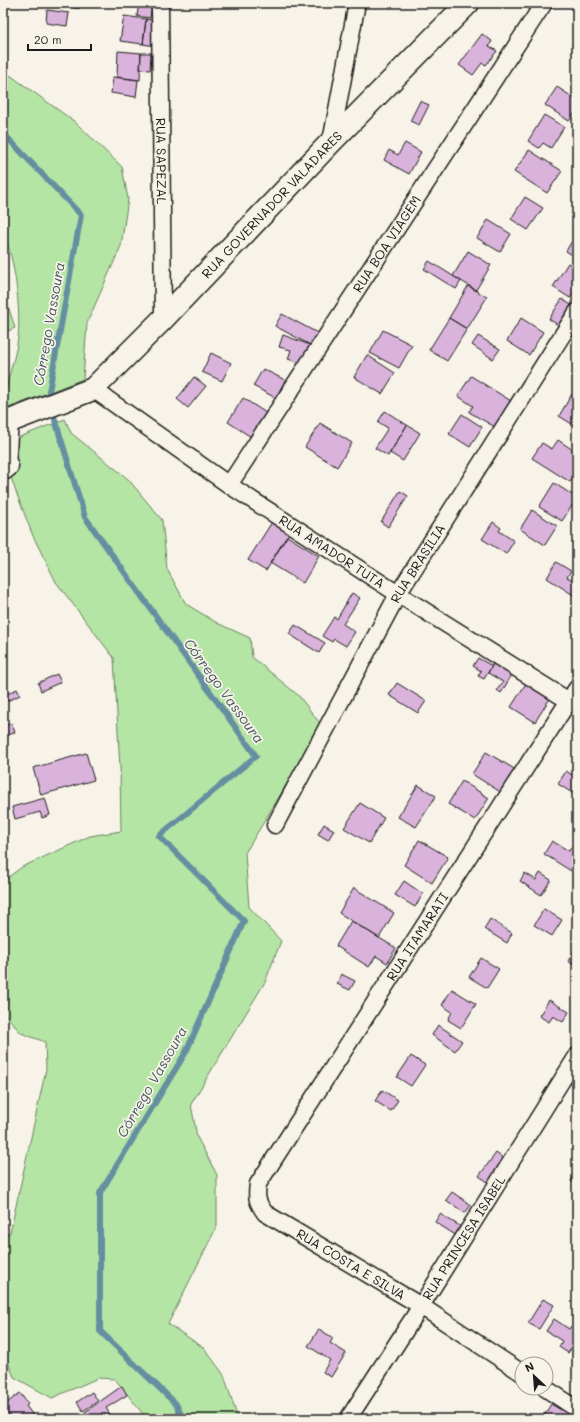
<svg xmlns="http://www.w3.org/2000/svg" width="580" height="1422" viewBox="0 0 580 1422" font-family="Mali,sans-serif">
<rect width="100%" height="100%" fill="#f7f3e8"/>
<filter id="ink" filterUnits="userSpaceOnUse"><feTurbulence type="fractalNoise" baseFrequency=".025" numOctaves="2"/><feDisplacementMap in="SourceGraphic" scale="8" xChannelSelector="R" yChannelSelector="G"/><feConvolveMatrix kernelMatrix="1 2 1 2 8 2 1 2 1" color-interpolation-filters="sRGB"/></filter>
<g filter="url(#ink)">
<!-- green -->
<path fill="#b5e5a4" stroke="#688060" d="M3,63L7,73L75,122L122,167L128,199L121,246L87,323L83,379L3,410C4,386 15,362 18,338C21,311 15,257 3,233Z
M3,290L15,328L3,333Z
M65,419L71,433L128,479L162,520L167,569L186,604L217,623L250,638L252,657L299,696L322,726L245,853L249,907L281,941L265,982L191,1104L197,1137L217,1175V1226L168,1324L204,1348L224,1375L238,1419H147L115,1379L98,1378L52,1398L14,1377L3,1350V1236L10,1233L46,1069L45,1042L21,1033L4,1013L3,881L22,867L90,836L121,831L120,768L114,658L56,582L33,536L16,492L7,466V442Z"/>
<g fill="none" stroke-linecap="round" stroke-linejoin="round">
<!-- stream -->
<path stroke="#658fa1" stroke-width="6" d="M3,133L81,215L48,397L85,517L256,756L159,836L244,921L186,1052L100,1193V1331L176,1404L183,1419"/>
</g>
<!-- building -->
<path fill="#dab3dc" stroke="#1c1c1c" d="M74,3H81L80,8H73Z
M139,3H152L150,18L137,16Z
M47,10L69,13L67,26L46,23Z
M124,16L146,19L143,44L120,41Z
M146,19L158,21L155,46L143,44Z
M482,34L492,41L489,46L497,51L486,65L482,63L473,75L459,65Z
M118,51L141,53L140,80L117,77Z
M141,53H151L150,70L140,69Z
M113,77L138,80L136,97L111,93Z
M557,87L577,100V110L569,121L545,105Z
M420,101L429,105L419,125L410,121Z
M544,115L564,127L551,148L543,143L539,148L528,141Z
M405,143L421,152L409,174L384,160L389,150L398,155Z
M529,150L562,171L547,193L514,172Z
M525,197L543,208L528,230L511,219Z
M488,220L511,234L500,252L477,238Z
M572,241L577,245V258L566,251Z
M468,251L491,265L476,290L453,276Z
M429,261L461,281L456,289L424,269Z
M568,263L577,269V288L570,298L553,287Z
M468,286L487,297L467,329L449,318Z
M562,299L571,305L558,325L549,319Z
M282,314L323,336L316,348L275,326Z
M449,318L467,329L447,361L429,350Z
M521,318L543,332L529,355L507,341Z
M383,330L412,345L399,368L370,353Z
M283,335L310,345L303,364L288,359L291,350L279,347Z
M478,336L500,349L493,359L472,345Z
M211,353L231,363L222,381L202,372Z
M367,355L395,373L382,394L354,377Z
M263,369L285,380L276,398L253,386Z
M471,376L511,401L495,427L469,412L473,406L458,396Z
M194,377L206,386L188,408L177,399Z
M572,394L577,397V427L559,416Z
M243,398L266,413L251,437L228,422Z
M385,411L407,425L388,456L375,448L388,428L378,422Z
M462,414L482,427L470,447L449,434Z
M320,423L352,443L337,467L305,447Z
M407,425L420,433L403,461L390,453Z
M558,440L573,450L577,444V471L570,482L532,458L542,443L552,449Z
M554,483L577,498L562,521L539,507Z
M400,491L408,496L388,527L381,522Z
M532,510L557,526L545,545L520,529Z
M272,522L289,533L266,571L248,560Z
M493,522L501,528L499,531L514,541L506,554L482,539Z
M287,536L319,556L303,583L270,563Z
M556,562L571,571L567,577L577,583V592L575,596L547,578Z
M352,593L360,598L343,624L355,632L346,646L334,639L332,642L322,636L334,617L337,619Z
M295,625L325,643L319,653L289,634Z
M478,658L492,666L484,679L478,676L481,671L473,666Z
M494,662L513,673L501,693L497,690L503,682L488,673Z
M57,674L61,682L41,691L38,683Z
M530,677L554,692L535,722L511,707Z
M397,683L426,701L418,713L389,695Z
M17,689L20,695L3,703V696Z
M11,723L15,732L3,738V727Z
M486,752L516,770L502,793L472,774Z
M86,753L94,780L41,795L33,768Z
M566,771L577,778V796L558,784Z
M462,781L489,798L475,820L448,804Z
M418,785L436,796L416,827L398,817Z
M45,798L50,815L42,818L40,812L15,819L12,807Z
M360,803L384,818L369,843L344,828Z
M324,824L334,830L328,840L318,834Z
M419,840L448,857L432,883L404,865Z
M576,840L577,841V862L571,871L544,854L552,841L569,851Z
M525,873L536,880L540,873L551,880L541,895L520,881Z
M404,881L423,894L415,907L395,895Z
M354,888L394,913L379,938L339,913Z
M544,909L562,920L552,936L534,925Z
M490,919L512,933L507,943L484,929Z
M351,921L396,948L387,963L376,956L369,967L336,946Z
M577,947V967L568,961Z
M481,958L499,969L487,988L469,977Z
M341,974L355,981L350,990L337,984Z
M452,989L476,1004L461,1028L448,1020L452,1012L442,1005Z
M549,1000L569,1012L563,1022L553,1016L549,1022L539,1016Z
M438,1025L462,1041L455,1051L432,1035Z
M411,1056L425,1065L411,1086L397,1077Z
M382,1090L398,1100L391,1111L375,1101Z
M496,1153L507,1161L491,1184L479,1176Z
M577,1171V1185L571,1181Z
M452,1192L471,1205L465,1213L446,1200Z
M440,1214L463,1228L457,1236L435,1222Z
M543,1299L554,1305L539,1329L528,1323Z
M554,1319L569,1329L571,1326L577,1330V1340L568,1353L559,1347L562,1341L546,1331Z
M319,1329L333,1338L330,1343L346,1353L331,1377L323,1372L330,1360L308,1346Z
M122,1386L127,1395L106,1408L111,1416L107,1419H89L85,1412Z
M92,1392L98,1401L83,1411L77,1402Z
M20,1393L28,1404L26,1406L36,1419H3V1406Z
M551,1404L573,1417L572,1419H542Z"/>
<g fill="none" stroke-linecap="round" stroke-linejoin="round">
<defs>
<g id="street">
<path id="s1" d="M160,3L163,319"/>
<path d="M331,142L357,3"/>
<path id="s2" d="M93,389L229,485L398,594L577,706"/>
<path d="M4,424L10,421L7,466"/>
<path id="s3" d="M229,485L544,3"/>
<path id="s4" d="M275,825L398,594L577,312"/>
<path id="s5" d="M522,1373L421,1306L265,1213C257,1202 256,1198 258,1184L577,688"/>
<path d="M545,1388L577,1409"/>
<path id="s6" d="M348,1419L421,1306L577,1056"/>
</g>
<g id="secondary">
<path id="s7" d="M3,427L10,421L93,389L163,319L331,142L468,3"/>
<path d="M3,469L7,466"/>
</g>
</defs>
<!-- street casing -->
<use href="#street" stroke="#1c1c1c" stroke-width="19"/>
<!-- secondary casing -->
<use href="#secondary" stroke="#1c1c1c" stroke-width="25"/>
<!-- street -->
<use href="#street" stroke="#f7f3e8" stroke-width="16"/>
<!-- secondary -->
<use href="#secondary" stroke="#f7f3e8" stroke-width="22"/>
</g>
</g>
<g text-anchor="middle" stroke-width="3.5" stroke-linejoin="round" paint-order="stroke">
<!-- street labels -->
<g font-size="13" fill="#1c1c1c" stroke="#f7f3e8">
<text dy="5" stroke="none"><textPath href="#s1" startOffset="158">RUA SAPEZAL</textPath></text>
<text dy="5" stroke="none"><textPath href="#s7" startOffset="355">RUA GOVERNADOR VALADARES</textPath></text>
<text dy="5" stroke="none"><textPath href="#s3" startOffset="288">RUA BOA VIAGEM</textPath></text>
<text dy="5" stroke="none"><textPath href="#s2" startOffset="289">RUA AMADOR TUTA</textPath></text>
<text dy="5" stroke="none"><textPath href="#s4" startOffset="298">RUA BRASÍLIA</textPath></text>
<text dy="5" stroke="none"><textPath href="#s5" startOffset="628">RUA ITAMARATI</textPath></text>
<text dy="5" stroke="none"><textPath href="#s6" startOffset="215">RUA PRINCESA ISABEL</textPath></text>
<text transform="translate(351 1264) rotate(31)" y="5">RUA COSTA E SILVA</text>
</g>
<!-- water labels -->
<g font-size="14" font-style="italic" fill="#41565e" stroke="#f7f3e8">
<text transform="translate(49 324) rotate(-80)" y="5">Córrego Vassoura</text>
<text transform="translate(224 691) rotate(54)" y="5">Córrego Vassoura</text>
<text transform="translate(152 1082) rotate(-60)" y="5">Córrego Vassoura</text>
</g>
</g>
<!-- margin -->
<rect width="580" height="1422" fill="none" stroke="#f7f3e8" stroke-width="16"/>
<rect x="8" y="8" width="564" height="1406" fill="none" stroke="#1c1c1c" stroke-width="1.5" filter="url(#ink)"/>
<!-- north arrow -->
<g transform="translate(534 1376) rotate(334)"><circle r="19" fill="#f7f3e8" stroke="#9f9d96"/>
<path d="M0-3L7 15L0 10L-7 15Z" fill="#1c1c1c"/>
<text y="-6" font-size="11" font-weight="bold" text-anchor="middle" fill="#1c1c1c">N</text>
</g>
<!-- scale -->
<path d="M28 44v6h63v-6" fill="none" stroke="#1c1c1c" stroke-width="2"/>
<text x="34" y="44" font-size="12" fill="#1c1c1c" stroke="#f7f3e8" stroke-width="3" paint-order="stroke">20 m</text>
</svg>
